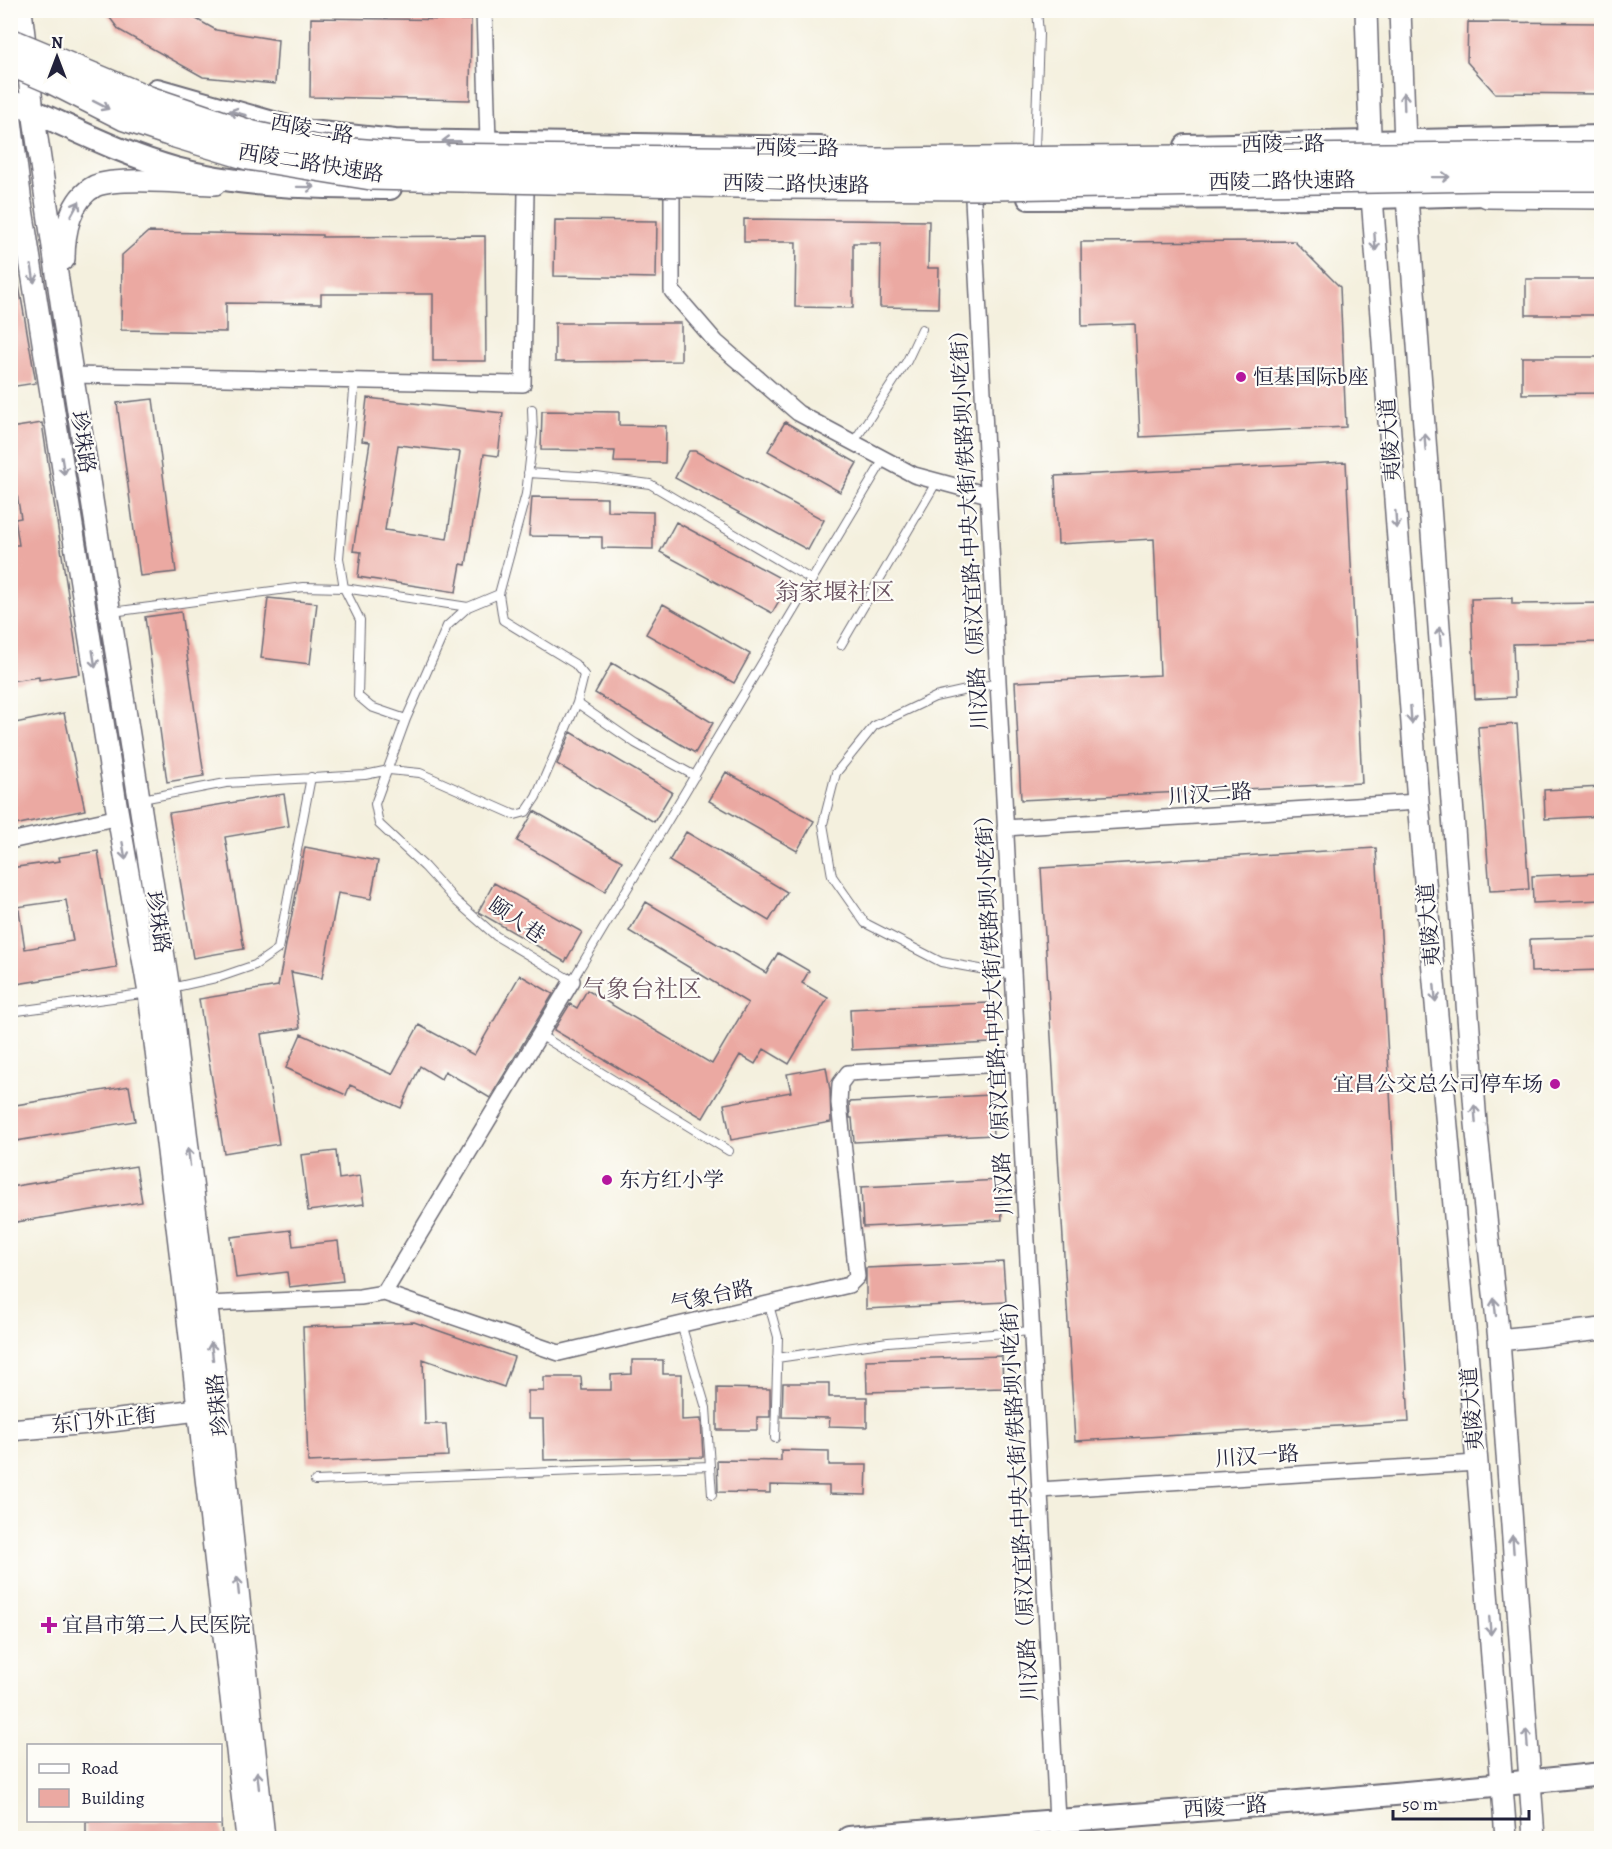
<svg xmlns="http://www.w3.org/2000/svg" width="1612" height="1849" viewBox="0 0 1612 1849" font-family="Alegreya,'Noto Serif SC',serif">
<rect width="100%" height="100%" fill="#fdfcf7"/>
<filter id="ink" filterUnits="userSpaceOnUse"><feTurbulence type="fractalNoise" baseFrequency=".0167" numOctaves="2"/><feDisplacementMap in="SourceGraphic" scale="12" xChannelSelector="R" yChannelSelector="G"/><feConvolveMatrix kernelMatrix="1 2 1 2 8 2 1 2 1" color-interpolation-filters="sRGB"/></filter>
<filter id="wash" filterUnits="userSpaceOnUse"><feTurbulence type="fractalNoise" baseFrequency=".008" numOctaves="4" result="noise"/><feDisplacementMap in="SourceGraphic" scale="24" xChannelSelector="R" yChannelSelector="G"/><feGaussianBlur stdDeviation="1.35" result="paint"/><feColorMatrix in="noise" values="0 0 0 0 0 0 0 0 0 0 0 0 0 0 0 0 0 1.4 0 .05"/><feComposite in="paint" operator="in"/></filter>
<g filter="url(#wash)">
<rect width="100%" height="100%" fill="#f4f0de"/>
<g id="blocks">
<!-- building -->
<path fill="#eba9a2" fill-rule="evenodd" d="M104,10H180L216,30L278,40L275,84L203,77L119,30Z
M311,18L471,20L470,100L310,97Z
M1468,22L1602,23V94L1495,93L1467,62Z
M744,219L929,221L928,268H939L938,308L880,307L881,243H853V308L795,307L796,242H744Z
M555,220L657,221L656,278L554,276Z
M148,232L322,235V237L485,236L486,361H433V294H321V304L226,303V332L121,330L122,255Z
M1294,241L1340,287L1346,427L1140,437L1135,324L1082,326L1081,242Z
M1526,279H1602V315H1526Z
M18,280L36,383L10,387V281Z
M555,323H681V361L555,362Z
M1522,357H1602V393L1522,394Z
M367,398L503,413L498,456L484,454L466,565L461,564L456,592L358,577L361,552L353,551L370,442L362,441ZM398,445L460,452L447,539L385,530Z
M153,399L176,572L140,576L117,403Z
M542,411L619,412V425L666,426L665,463L614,462L615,451L541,450Z
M785,422L857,463L840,492L768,451Z
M42,423L80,674L39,680V677L10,681V545H19L15,519L21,518L16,489L10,490V428Z
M689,451H695L824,520L808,550L675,478Z
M1346,462L1362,783L1021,800L1015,682L1160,675L1154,539L1058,544L1055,476Z
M532,497L607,498V511L653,512V549L602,548V537L529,536Z
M676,522L789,583L772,613L660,552Z
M268,598L317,603L310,664L261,658Z
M1512,598V604L1602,603V642L1513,644L1515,697L1475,699L1471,599Z
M663,604L750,654L734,683L646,634Z
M181,612L204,776L167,782L145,617Z
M612,663L713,723L695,753L595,693Z
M64,713L85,810L10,826V724Z
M1517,724L1529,889L1490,891L1478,727Z
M571,732L672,792L654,822L557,764Z
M726,772L814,821L797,851L709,801Z
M1602,787V816L1545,819L1544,790Z
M284,794L289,826L225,837L244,949L193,958L169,813Z
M534,811L622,861L605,891L517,841Z
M686,832L787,892L769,921L669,861Z
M305,847L378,861L371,899L338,893L322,978L291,972L300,1028L261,1034L279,1144L224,1153L199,999L278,986Z
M1376,848L1409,1422L1075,1441L1041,868Z
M98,851L117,968L10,985V911L19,910L25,949L73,941L66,900L10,908V868L60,861L59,857Z
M1602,873V900L1533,903L1532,876Z
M494,883L582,932L565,962L478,912Z
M646,902L766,973L778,953L809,971L802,983L828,998L789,1064L764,1049L755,1064L740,1055L703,1118L554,1030L570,1004L577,1008L587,990L712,1064L748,1003L629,931Z
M1602,937V970L1531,972L1530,939Z
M520,975L553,994L490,1098L445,1071L441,1079L420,1066L401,1108L350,1085L346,1095L286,1068L301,1034L392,1074L419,1025L474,1055Z
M989,1003L991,1043L852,1050L850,1009Z
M826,1067L830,1090L831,1122L731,1140L724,1104L791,1092L787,1074Z
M129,1086L135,1121L10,1142V1106Z
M991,1095L993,1135L854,1142L852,1118H850L849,1102Z
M336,1151L339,1179L360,1176L364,1204L308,1211L301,1155Z
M136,1166L142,1202L10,1223V1187Z
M1000,1180L1002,1220L863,1227L861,1187Z
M291,1230L293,1246L338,1241L343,1281L289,1287L287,1272L236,1278L231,1237Z
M1003,1262L1006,1302L866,1309V1268Z
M414,1322L514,1357L504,1387L423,1359L425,1424H446L448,1456L308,1462L303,1327Z
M1002,1356L1003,1388L867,1392L866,1360Z
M632,1360H663V1374H682V1420L701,1419L703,1457L544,1460L543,1419H528V1391H544V1377H581L582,1390H611V1375L632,1374Z
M783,1383H829V1397H867V1427L829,1426L830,1418L782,1417Z
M717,1388L770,1389V1417H757V1430H717Z
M781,1450L829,1451V1465H867L866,1495L829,1494V1486L770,1485V1493L718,1492L717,1460L781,1461Z
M86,1821H221L222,1839H86Z"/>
</g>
</g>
<g filter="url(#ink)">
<use href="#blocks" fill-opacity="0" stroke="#6c6a74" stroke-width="1.5"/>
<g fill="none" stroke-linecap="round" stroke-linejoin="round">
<defs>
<path id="lane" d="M1035,149L1039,34L1037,10
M355,380L339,558L344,588L360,620L358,696L371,707L406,719
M853,443L907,361L922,329
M528,473L596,477L650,484L812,580
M499,594L468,607L447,626L406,719L375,804L379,824L425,867L455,900L496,936L572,981L884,459
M112,612L303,587L344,588L468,607
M841,645L937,481
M998,683L935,697L874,726L836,773L823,824L832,876L865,923L941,962L1013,975
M577,703L635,743L695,776
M142,799L226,783L365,775L389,770L420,773L515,815L526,812L536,797L577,703L584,675L575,664L503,620L499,594L526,494L533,434L532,409
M171,988L220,977L255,965L278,949L311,777
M10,1012L149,993
M540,1035L729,1151
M769,1305L778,1337L775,1438
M681,1324L706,1408L712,1495
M777,1358L888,1342L1031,1331
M315,1481L710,1466"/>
<path id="street" d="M484,10L488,142
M672,194V291L716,342L798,413L914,475L988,495
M973,199L1057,1820
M72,375L523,384L526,191
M1005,828L1418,802
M10,841L119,817
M384,1293L572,981
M207,1304L360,1297L384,1293L559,1353L849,1285L857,1277L839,1103L840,1084L848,1073L1018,1063
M1039,1490L1477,1463"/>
<path id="secondary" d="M21,10L33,111L65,328L169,989L219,1409L264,1838
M1366,10L1372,197L1418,802L1477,1463L1506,1838
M1400,10L1407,197L1476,1124L1499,1340L1534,1838
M10,112L21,203L116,804L149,993L185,1293L247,1838
M64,259C64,233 70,199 95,186C117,176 188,183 215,184
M1499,1340L1602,1329
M10,1430L111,1421L197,1410"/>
<path id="primary" d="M157,90L301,131L395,141L820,148
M10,101C65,124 118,153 176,169C246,188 318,187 390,188
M1186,146L1602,137
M1029,198L1372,197L1488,194L1506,196
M849,1838C1099,1816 1351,1801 1602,1774"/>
<path id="highway" d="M1488,194L1602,195"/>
</defs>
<!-- lane casing -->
<use href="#lane" stroke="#6c6a74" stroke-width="10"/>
<!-- street casing -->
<use href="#street" stroke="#6c6a74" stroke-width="18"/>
<!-- secondary casing -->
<use href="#secondary" stroke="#6c6a74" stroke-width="24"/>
<!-- primary casing -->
<use href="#primary" stroke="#6c6a74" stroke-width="26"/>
<!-- highway casing -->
<use href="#highway" stroke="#6c6a74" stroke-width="30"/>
<!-- lane -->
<use href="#lane" stroke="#fff" stroke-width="8"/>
<!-- street -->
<use href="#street" stroke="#fff" stroke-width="15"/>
<!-- secondary -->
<use href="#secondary" stroke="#fff" stroke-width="21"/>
<!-- primary -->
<use href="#primary" stroke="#fff" stroke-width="22"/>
<!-- highway -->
<use href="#highway" stroke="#fff" stroke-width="27"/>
<defs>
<path id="highway-bridge" d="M10,42L149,100L253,135L315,149L416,157L877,162L1487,156H1602
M10,62L52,80L125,117L169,132L248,156L371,176L777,185L994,186L1488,177H1602"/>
</defs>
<!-- highway-bridge casing -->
<use href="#highway-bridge" stroke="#6c6a74" stroke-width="30" stroke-linecap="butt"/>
<!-- highway-bridge -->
<use href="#highway-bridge" stroke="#fff" stroke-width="27"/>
</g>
<!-- one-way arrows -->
<defs><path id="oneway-shaft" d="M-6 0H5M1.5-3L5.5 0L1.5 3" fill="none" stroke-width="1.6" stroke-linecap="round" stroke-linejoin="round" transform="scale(1.5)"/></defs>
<g stroke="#9c9ca7">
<use href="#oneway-shaft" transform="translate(1404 101) rotate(-92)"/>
<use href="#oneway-shaft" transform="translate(101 105) rotate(27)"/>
<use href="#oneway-shaft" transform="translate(238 113) rotate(-164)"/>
<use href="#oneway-shaft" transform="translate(451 141) rotate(-179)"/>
<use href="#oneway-shaft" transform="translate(1441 177) rotate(-1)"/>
<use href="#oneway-shaft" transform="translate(306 187) rotate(1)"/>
<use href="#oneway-shaft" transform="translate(75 209) rotate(-61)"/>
<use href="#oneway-shaft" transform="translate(1375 242) rotate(86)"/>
<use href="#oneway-shaft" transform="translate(33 274) rotate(81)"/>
<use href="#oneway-shaft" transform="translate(1425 442) rotate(-94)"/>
<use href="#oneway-shaft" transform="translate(63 466) rotate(81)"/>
<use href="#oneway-shaft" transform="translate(1396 520) rotate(86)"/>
<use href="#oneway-shaft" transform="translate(1440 636) rotate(-94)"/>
<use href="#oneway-shaft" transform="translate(94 659) rotate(81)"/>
<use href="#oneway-shaft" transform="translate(1411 715) rotate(86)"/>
<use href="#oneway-shaft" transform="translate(124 851) rotate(80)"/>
<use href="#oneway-shaft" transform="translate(1435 993) rotate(85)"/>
<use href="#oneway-shaft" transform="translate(1475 1114) rotate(-94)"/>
<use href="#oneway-shaft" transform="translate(189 1157) rotate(-97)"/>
<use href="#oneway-shaft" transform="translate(1495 1307) rotate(-96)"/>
<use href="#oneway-shaft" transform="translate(212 1351) rotate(-97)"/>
<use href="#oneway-shaft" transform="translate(1513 1544) rotate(-94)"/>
<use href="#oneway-shaft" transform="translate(238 1586) rotate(-96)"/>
<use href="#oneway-shaft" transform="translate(1490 1626) rotate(85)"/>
<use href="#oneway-shaft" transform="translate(1527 1738) rotate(-94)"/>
<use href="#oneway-shaft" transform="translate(258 1780) rotate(-96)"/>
</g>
</g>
<!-- markers -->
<g fill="#b5179e" stroke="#fdfcf7" stroke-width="2">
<circle cx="1241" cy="377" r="6"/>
<circle cx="1555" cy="1084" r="6"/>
<circle cx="607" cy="1180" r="6"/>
<path d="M46 1616h6v6h6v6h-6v6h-6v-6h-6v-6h6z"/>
</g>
<g text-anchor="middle" stroke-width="4.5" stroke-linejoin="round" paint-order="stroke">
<!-- street labels -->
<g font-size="21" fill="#22223b" stroke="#fdfcf7">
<text transform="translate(312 129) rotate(10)" y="7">西陵二路</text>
<text transform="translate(1283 144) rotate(-1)" y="7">西陵二路</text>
<text transform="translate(797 148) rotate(1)" y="7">西陵二路</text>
<text transform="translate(311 163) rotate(9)" y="7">西陵二路快速路</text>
<text transform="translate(1282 181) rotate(-1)" y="7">西陵二路快速路</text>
<text transform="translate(796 184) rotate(1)" y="7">西陵二路快速路</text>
<text transform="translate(1390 440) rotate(-94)" y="7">夷陵大道</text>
<text transform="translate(83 442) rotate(81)" y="7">珍珠路</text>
<text transform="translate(969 525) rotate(-93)" y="7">川汉路（原汉宜路·中央大街/铁路坝小吃街）</text>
<text transform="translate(1210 794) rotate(-4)" y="7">川汉二路</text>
<text transform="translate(517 920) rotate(35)" y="7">颐人巷</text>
<text transform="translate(158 922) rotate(81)" y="7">珍珠路</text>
<text transform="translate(1429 925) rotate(-95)" y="7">夷陵大道</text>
<text transform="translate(994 1010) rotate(-93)" y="7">川汉路（原汉宜路·中央大街/铁路坝小吃街）</text>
<text transform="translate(712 1296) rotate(-12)" y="7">气象台路</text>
<text transform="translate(218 1405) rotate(-96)" y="7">珍珠路</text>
<text transform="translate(1472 1409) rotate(-95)" y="7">夷陵大道</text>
<text transform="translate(104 1420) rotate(-6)" y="7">东门外正街</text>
<text transform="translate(1257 1456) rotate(-4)" y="7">川汉一路</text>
<text transform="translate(1019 1496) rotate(-93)" y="7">川汉路（原汉宜路·中央大街/铁路坝小吃街）</text>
<text transform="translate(1225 1807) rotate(-4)" y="7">西陵一路</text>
</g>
<!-- poi labels -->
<g font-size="21" fill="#22223b" stroke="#fdfcf7" text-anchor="start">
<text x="1253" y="384">恒基国际b座</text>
<text x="1543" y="1091" text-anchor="end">宜昌公交总公司停车场</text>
<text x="619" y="1187">东方红小学</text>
<text x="62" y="1632">宜昌市第二人民医院</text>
</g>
<!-- quarter labels -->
<g font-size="24" fill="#68515f" stroke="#fdfcf7">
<text x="835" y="600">翁家堰社区</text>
<text x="642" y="997">气象台社区</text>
</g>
</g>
<!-- margin -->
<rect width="1612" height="1849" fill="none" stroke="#fdfcf7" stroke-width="36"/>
<!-- legend -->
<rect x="27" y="1744" width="195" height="78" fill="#fdfcf7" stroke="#a5a5ac" stroke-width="1.5"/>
<rect x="39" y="1764" width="30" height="9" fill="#ffffff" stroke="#a5a5ac" stroke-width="1.5"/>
<text x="81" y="1774" font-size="18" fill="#22223b">Road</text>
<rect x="39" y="1789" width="30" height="18" fill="#eba9a2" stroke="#a5a5ac" stroke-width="1.5"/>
<text x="81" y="1804" font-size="18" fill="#22223b">Building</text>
<!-- north arrow -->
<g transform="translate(57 57)" stroke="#fdfcf7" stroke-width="4.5" paint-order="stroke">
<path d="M0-4.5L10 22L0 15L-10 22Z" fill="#22223b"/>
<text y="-9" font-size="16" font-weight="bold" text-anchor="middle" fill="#22223b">N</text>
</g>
<!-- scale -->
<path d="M1393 1810v9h136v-9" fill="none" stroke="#22223b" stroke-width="3"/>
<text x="1402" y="1810" font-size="18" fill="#22223b" stroke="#fdfcf7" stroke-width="4.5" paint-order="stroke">50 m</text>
</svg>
